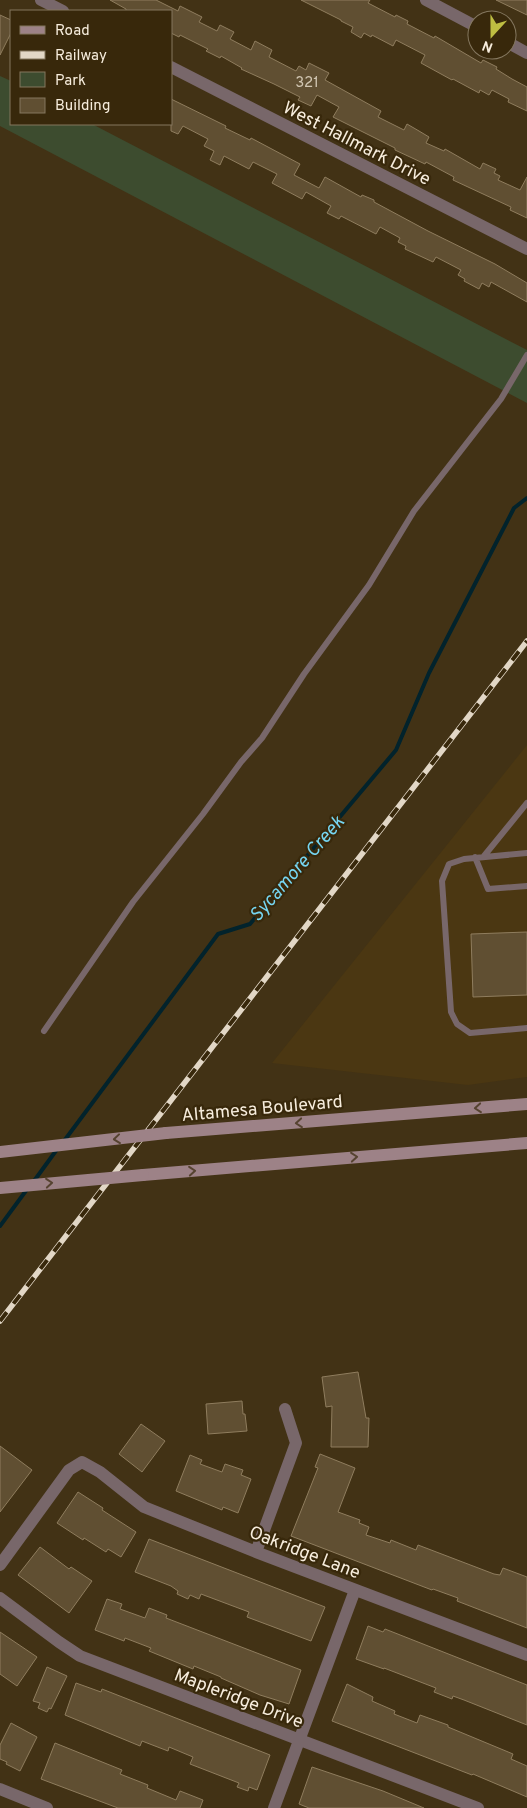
<svg xmlns="http://www.w3.org/2000/svg" width="527" height="1808" viewBox="0 0 527 1808" font-family="Overpass,sans-serif">
<rect width="100%" height="100%" fill="#423215"/>
<!-- built -->
<path fill="#4b3712" d="M527,745V1077L468,1085L272,1063Z"/>
<!-- green -->
<path fill="#3d4c2f" d="M0,76L11,81V124H92L527,350V403L0,126Z"/>
<g fill="none" stroke-linecap="round" stroke-linejoin="round">
<!-- stream -->
<path stroke="#02232c" stroke-width="4" d="M64,1141L218,934L250,924L396,750L429,673L514,508L527,498
M34,1181L58,1148
M0,1226L28,1188"/>
</g>
<!-- building -->
<path fill="#604f32" stroke="#8f7d5e" d="M110,0H156L178,11L180,6L202,17L199,22L217,31L220,25L234,32L230,39L251,50L255,41L272,50L269,57L296,71L299,66L306,70L309,63L329,73L325,80L381,111L378,117L404,130L407,124L419,131L429,137L426,143L444,151L445,149L480,169L483,163L496,169L494,173L500,176L498,180L520,190L527,177V218L510,210L511,207L453,180L454,177L426,162L425,164L395,150V148L333,117L339,107L317,95L311,106L298,100L300,97L274,84L241,69L242,68L221,56L220,58L206,51L208,49L180,35L179,37L171,33V11H126V9Z
M301,0H370L368,3L395,17L396,15L408,21L407,24L434,38L435,36L481,63L483,60L497,67L496,69L512,79L527,87V111L508,102L509,99L492,90L489,95L480,90L479,93L453,79L452,80L421,63L425,55L396,40L393,46L372,35L371,37L364,33L361,38L351,32L353,27L341,21V20Z
M496,0H527V15Z
M0,15L11,20V33L0,55Z
M171,99L226,126L225,128L250,140L251,138L300,164L294,175L319,188L325,177L361,197L362,195L374,200V202L428,231L495,264L527,283V302L491,282L489,287L482,283L479,289L464,281L465,279L458,275L461,270L436,257L433,262L405,249L406,246L398,242L400,238L380,227L376,234L341,216L339,219L327,213L331,206L306,192L302,199L272,183L277,174L253,162L249,169L224,156L220,165L210,160L214,151L204,146L208,139L183,126L178,134L171,131Z
M527,932V995L473,997L471,934Z
M358,1372L366,1418H369L368,1447H331L332,1406L326,1407L322,1377Z
M242,1401L243,1414H245L247,1431L208,1434L206,1404Z
M141,1424L165,1441L142,1472L119,1454Z
M0,1446L32,1470L0,1512Z
M320,1454L355,1468L338,1512L360,1520L359,1523L369,1527L366,1535L390,1543L391,1540L416,1550L418,1545L494,1574L500,1575L503,1568L527,1577V1628L457,1601L458,1598L433,1589L432,1590L291,1536L318,1468L315,1467Z
M190,1455L202,1460L200,1464L222,1472L225,1464L243,1470L241,1475L251,1479L238,1513L223,1507L222,1510L176,1491Z
M78,1492L103,1508L102,1510L136,1532L121,1557L108,1549L106,1552L84,1538L83,1540L57,1523Z
M149,1539L325,1607L311,1641L247,1617L249,1612L201,1594L199,1599L190,1595L188,1599L177,1594L178,1591L171,1586L135,1572Z
M40,1547L69,1569L71,1567L92,1581L69,1613L18,1575Z
M107,1599L122,1604L120,1609L145,1618L149,1608L167,1615L166,1618L301,1670L289,1704L260,1695L221,1678V1677L194,1666L193,1669L149,1651L151,1648L125,1638L124,1641L95,1630Z
M368,1626L383,1632L385,1629L527,1685V1725L464,1700L453,1696L452,1699L434,1692L436,1688L384,1668V1669L356,1659Z
M0,1632L37,1657L17,1686L0,1674Z
M47,1667L67,1676L51,1709L49,1708L47,1712L38,1708L40,1703L33,1701Z
M76,1683L101,1692L102,1689L270,1755L257,1790L249,1787L248,1791L237,1787L239,1783L190,1764L193,1757L169,1747L168,1751L142,1741L140,1746L65,1715Z
M347,1684L373,1697L372,1701L395,1711L394,1714L417,1723L420,1715L448,1725V1727L513,1754L511,1759L527,1766V1797L473,1774L472,1775L332,1721Z
M11,1723L37,1737L20,1771L6,1764L7,1762L0,1759V1745Z
M55,1743L122,1770L120,1774L148,1785L147,1788L176,1800L180,1791L203,1800L200,1808H118L41,1779Z
M312,1767L383,1791L424,1808H309L299,1804Z"/>
<g fill="none" stroke-linecap="round" stroke-linejoin="round">
<!-- service -->
<path stroke="#78676a" stroke-width="6" d="M527,853L464,859L449,864L442,881L451,1012L457,1024L470,1033L527,1028
M484,856L527,803
M475,857L488,889L527,886
M44,1031L133,902L203,814L241,762L262,738L304,674L369,585L414,511L501,399L527,355"/>
<!-- minor -->
<path stroke="#78676a" stroke-width="12" d="M41,0L63,11
M426,0L477,27
M507,42L527,53
M171,67L527,249
M256,1552L296,1443L285,1409
M0,1565L69,1470L82,1462L100,1472L144,1507L256,1552L527,1655
M0,1598L59,1642L80,1656L478,1808
M0,1789L47,1808
M274,1808L355,1590"/>
<!-- secondary -->
<path stroke="#9d8287" stroke-width="12" d="M166,1133L527,1104
M143,1175L527,1143"/>
<defs>
<path id="rail" d="M0,1321L527,641"/>
</defs>
<!-- rail casing -->
<use href="#rail" stroke="#e2d7c6" stroke-width="5.5"/>
<!-- rail -->
<use href="#rail" stroke="#38280b" stroke-width="4" stroke-dasharray="11" stroke-linecap="butt"/>
<!-- secondary-bridge -->
<path stroke="#9d8287" stroke-width="12" d="M0,1152L166,1133
M0,1188L143,1175"/>
</g>
<!-- one-way arrows -->
<defs><path id="oneway-chevron" d="M-2-3.5L2.5 0L-2 3.5" fill="none" stroke-width="1.6" stroke-linecap="round" stroke-linejoin="round" transform="scale(1.25)"/></defs>
<g stroke="#564330">
<use href="#oneway-chevron" transform="translate(478 1108) rotate(175)"/>
<use href="#oneway-chevron" transform="translate(299 1123) rotate(175)"/>
<use href="#oneway-chevron" transform="translate(117 1139) rotate(174)"/>
<use href="#oneway-chevron" transform="translate(354 1157) rotate(-5)"/>
<use href="#oneway-chevron" transform="translate(192 1171) rotate(-5)"/>
<use href="#oneway-chevron" transform="translate(49 1183) rotate(-5)"/>
</g>
<g text-anchor="middle" stroke-width="4.5" stroke-linejoin="round" paint-order="stroke">
<!-- number labels -->
<g font-size="15" fill="#d1c6b2">
<text x="307" y="87">321</text>
</g>
<!-- street labels -->
<g font-size="18" fill="#f7eddd" stroke="#38280b">
<text transform="translate(357 143) rotate(27)" y="6">West Hallmark Drive</text>
<text transform="translate(262 1108) rotate(-5)" y="6">Altamesa Boulevard</text>
<text transform="translate(305 1552) rotate(21)" y="6">Oakridge Lane</text>
<text transform="translate(239 1698) rotate(21)" y="6">Mapleridge Drive</text>
</g>
<!-- water labels -->
<g font-size="19" font-style="italic" fill="#76d6f2" stroke="#38280b">
<text transform="translate(296 868) rotate(-49)" y="7">Sycamore Creek</text>
</g>
</g>
<!-- legend -->
<rect x="10" y="10" width="162" height="115" fill="#38280b" stroke="#84775f"/>
<rect x="20" y="26" width="25" height="8" fill="#9d8287" stroke="#84775f"/>
<text x="55" y="35" font-size="15" fill="#f7eddd">Road</text>
<rect x="20" y="51" width="25" height="8" fill="#e2d7c6" stroke="#84775f"/>
<text x="55" y="60" font-size="15" fill="#f7eddd">Railway</text>
<rect x="20" y="72" width="25" height="15" fill="#3d4c2f" stroke="#84775f"/>
<text x="55" y="85" font-size="15" fill="#f7eddd">Park</text>
<rect x="20" y="98" width="25" height="15" fill="#604f32" stroke="#84775f"/>
<text x="55" y="110" font-size="15" fill="#f7eddd">Building</text>
<!-- north arrow -->
<g transform="translate(492 35) rotate(201)"><circle r="24" fill="#38280b" stroke="#84775f"/>
<path d="M0-4L9 19L0 12L-9 19Z" fill="#bfbe42"/>
<text y="-8" font-size="14" font-weight="bold" text-anchor="middle" fill="#f7eddd">N</text>
</g>
</svg>
